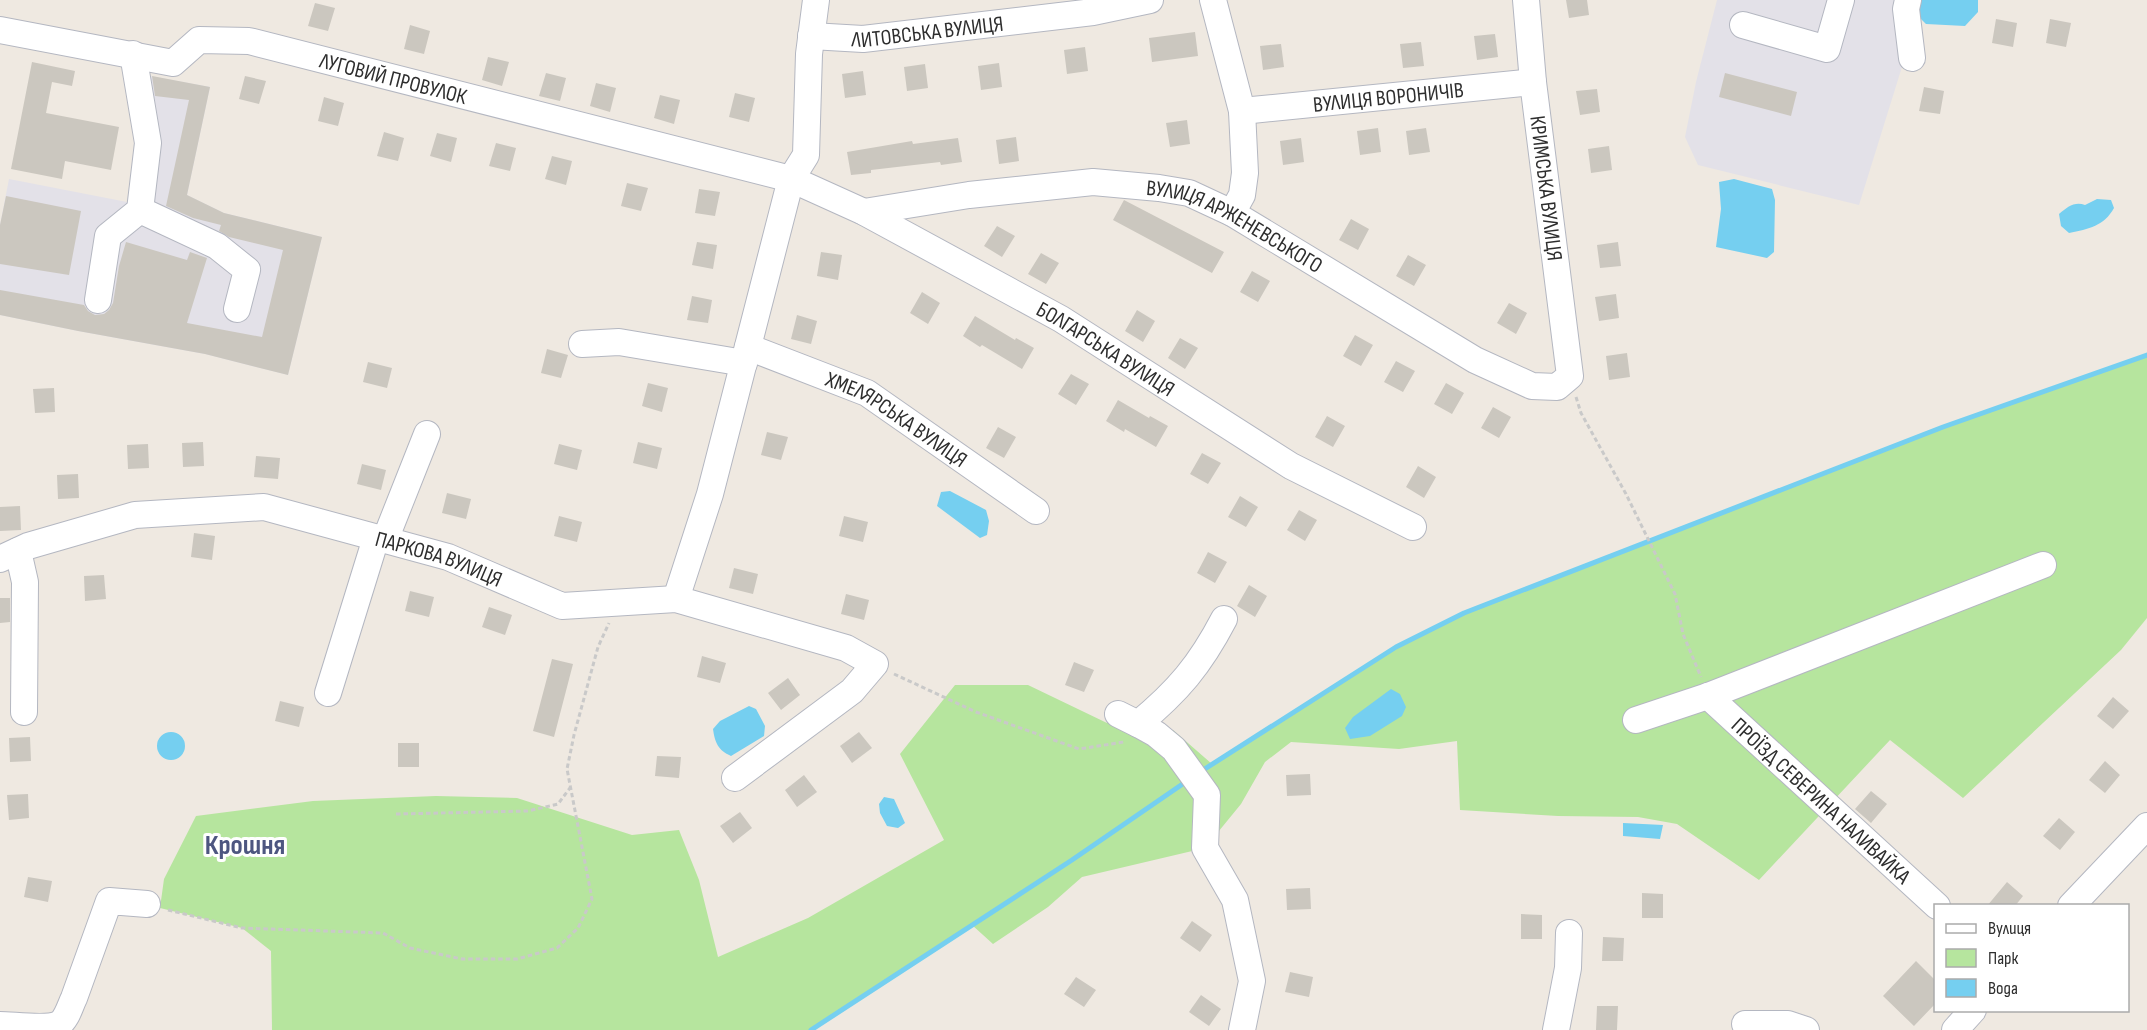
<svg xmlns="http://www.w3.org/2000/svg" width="2147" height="1030" viewBox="0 0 2147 1030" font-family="'Sofia Sans Condensed',sans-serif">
<rect width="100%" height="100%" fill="#efe9e1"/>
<!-- industrial -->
<path fill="#e3e1e8" d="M1717,0H1901L1895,25L1906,54L1859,205L1698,165L1685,137L1696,82Z
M128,72L210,87L187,195L224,213L322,237L288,375L205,354L78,331L0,315V225L9,179L127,202L138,118Z"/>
<!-- green -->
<path fill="#b6e59e" d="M2147,355V618L2121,650L1963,798L1890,740L1759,880L1677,824L1638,817L1558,816L1460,810L1457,741L1399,749L1291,742L1265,762L1241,804L1205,848L1082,877L1048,907L993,944L972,925L811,1030H272L271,951L242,928L160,908L164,879L196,816L313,801L436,796L517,798L632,835L679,830L699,880L718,957L808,918L944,840L900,754L955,685H1028L1107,723L1118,714L1156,734L1173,730L1212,764L1396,647L1464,613L1943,427Z"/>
<!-- water -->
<path fill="#75cff0" d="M1920,0H1978V12L1965,26L1926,24L1916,14Z
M1734,179L1772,189L1775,200L1774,252L1767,258L1716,247L1721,209L1719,182Z
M2097,199L2111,200L2114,208C2104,226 2089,229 2069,233L2061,226L2059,214C2067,207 2075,201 2085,205Z
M950,491L986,510L989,521L987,535L980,538L937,506L941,492Z
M1391,689L1400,694L1406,707L1402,716L1370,736L1350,739L1345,728L1353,717Z
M749,706L756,709L765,726L764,736L731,756C718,750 715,743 713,729L720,721Z
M157 746a14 14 0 1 1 28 0a14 14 0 1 1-28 0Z
M884,797L894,799L905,823L898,828L887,826L880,813L879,804Z
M1623,823L1663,825L1660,839L1623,836Z"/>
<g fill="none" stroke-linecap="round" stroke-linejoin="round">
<!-- stream -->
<path stroke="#75cff0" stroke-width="5" d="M1200,772L1396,647L1464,613L1943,427L2147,355
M811,1030L1072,860L1187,781"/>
</g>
<!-- building -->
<path fill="#cbc7bf" d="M1566,0H1587L1589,15L1569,18Z
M315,3L335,8L328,31L308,26Z
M1996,19L2017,23L2013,47L1992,43Z
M2050,19L2071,23L2066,47L2046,43Z
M410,25L430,31L424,54L404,49Z
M1195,32L1198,56L1152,62L1149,38Z
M1495,34L1498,57L1477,60L1474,36Z
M1421,42L1424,66L1403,68L1400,44Z
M1281,44L1284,67L1263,70L1260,46Z
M1085,47L1088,71L1067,74L1064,50Z
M488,57L509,62L502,86L482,80Z
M32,62L75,71L72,86L52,82L46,113L119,127L111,170L65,161L62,179L11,169Z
M999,63L1002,87L981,90L978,66Z
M925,64L928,88L907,91L904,67Z
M863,71L866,95L845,98L842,74Z
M546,73L566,78L560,101L539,96Z
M1725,73L1797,92L1791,116L1719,97Z
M152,76L210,87L187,195L224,213L322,237L288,375L205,354L78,331L0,315V290L84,305L88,311L95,315L104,314L109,310L113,303L119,266L126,242L187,260L190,252L207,258L187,323L262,337L283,250L229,237L219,231L221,225L193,218L166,206L189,100L155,96Z
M245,76L266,81L259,104L239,99Z
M596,83L616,88L610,112L590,106Z
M1924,87L1944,91L1940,114L1919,111Z
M1597,89L1600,112L1580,115L1576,91Z
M735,93L755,98L749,122L729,117Z
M660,95L680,100L674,124L654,118Z
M324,97L344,103L338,126L318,121Z
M1187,120L1190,144L1170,147L1166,123Z
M1378,128L1381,152L1360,155L1357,131Z
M1426,128L1430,152L1409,155L1406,131Z
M384,132L404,138L398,161L377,156Z
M437,133L457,138L451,162L430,156Z
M1016,137L1019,161L999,164L996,140Z
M958,138L962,162L941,165L940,162L871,170V173L851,175L847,152L912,141L913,144Z
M1301,138L1304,162L1283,165L1280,141Z
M496,143L516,148L510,171L489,166Z
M1609,146L1612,170L1591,173L1588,149Z
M552,156L572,161L566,185L545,179Z
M627,183L648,188L641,211L621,206Z
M699,189L720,192L715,216L695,213Z
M6,196L81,211L69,275L0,264V225Z
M1124,200L1224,252L1212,273L1113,220Z
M1351,219L1369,229L1358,250L1339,240Z
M997,226L1015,236L1002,257L984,246Z
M697,242L717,245L713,269L692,265Z
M1618,242L1621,266L1600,268L1597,245Z
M821,252L842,255L838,280L817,276Z
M1041,253L1059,263L1046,284L1028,274Z
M1408,255L1426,265L1414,286L1396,276Z
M1252,271L1270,281L1258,302L1240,292Z
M922,292L940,303L928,324L910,313Z
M1616,294L1619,318L1599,321L1595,297Z
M692,296L712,300L708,323L687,320Z
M1509,303L1527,313L1516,334L1497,323Z
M1137,310L1155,321L1143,342L1125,331Z
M797,315L817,321L811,344L791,339Z
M975,316L1015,340L1016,338L1034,348L1022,369L982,345L980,347L963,336Z
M1355,335L1373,345L1361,366L1343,356Z
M1180,338L1198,348L1185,369L1168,358Z
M547,349L568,355L561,378L541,373Z
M1627,353L1630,377L1609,380L1606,356Z
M1396,361L1415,371L1403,392L1384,382Z
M368,362L392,368L387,388L363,382Z
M1071,374L1089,384L1076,405L1058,394Z
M648,383L668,388L662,412L642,406Z
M1446,383L1464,393L1452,414L1434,404Z
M54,388L55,412L35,413L33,389Z
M1118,400L1149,418L1150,416L1168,426L1156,447L1125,429L1124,432L1106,421Z
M1493,407L1511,417L1499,438L1481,428Z
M1327,416L1345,426L1333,447L1315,437Z
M998,427L1016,437L1004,458L986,448Z
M767,432L788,437L781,460L761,455Z
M203,442L204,466L183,467L182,443Z
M638,442L662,448L657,469L633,463Z
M148,444L149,468L128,469L127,445Z
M559,444L582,450L577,470L554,464Z
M1202,453L1221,463L1208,484L1190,474Z
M256,456L280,458L278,479L254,477Z
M362,464L386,470L381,490L357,484Z
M1418,466L1436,477L1424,498L1406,487Z
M78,474L79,498L58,499L57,475Z
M447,493L471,499L466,519L442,513Z
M1240,496L1258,507L1246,527L1228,517Z
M20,506L21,530L0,531V507Z
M1299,510L1317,520L1305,541L1287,530Z
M559,516L582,522L577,542L554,536Z
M844,516L868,522L863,542L839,536Z
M194,533L215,536L212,560L191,557Z
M1208,552L1227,562L1215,583L1197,573Z
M734,568L758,574L753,594L729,588Z
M104,575L106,599L85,601L84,576Z
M1249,585L1267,596L1255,617L1237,606Z
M410,591L434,597L429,617L405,611Z
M846,594L869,600L864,620L841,614Z
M0,598H10V622L0,623Z
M489,607L512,615L505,635L482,627Z
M702,656L726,663L720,683L697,677Z
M552,659L573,664L554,737L533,731Z
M1074,662L1094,670L1084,692L1065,685Z
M788,678L800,695L781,710L768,693Z
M2113,697L2129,711L2113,729L2097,716Z
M280,701L304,707L299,727L275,721Z
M859,732L872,748L852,763L840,746Z
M30,737L31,761L10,762L9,738Z
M398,743H419V767H398Z
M657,756L681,757L679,778L655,776Z
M2105,761L2120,775L2105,793L2089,780Z
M1310,774L1311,795L1287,796L1286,775Z
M804,775L817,792L797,807L785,790Z
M1871,791L1887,804L1871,823L1855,809Z
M28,794L29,818L9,820L7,795Z
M740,812L752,828L733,843L720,826Z
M2059,818L2075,832L2060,850L2043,836Z
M28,877L52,881L48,902L24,897Z
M2007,882L2023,896L2015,906H1987Z
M1310,888L1311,909L1287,910L1286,889Z
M1642,893L1663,894V918H1642Z
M1521,914L1542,915V939H1521Z
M1192,921L1212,935L1200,952L1180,938Z
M1603,937L1624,938L1623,961H1602Z
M1916,961L1935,980V1004L1914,1026L1883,996Z
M1290,972L1313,977L1309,997L1285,992Z
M1076,977L1096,990L1084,1007L1064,994Z
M1201,995L1221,1009L1209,1026L1189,1012Z
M1597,1006H1618L1617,1030H1596Z"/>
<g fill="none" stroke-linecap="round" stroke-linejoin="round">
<defs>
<g id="minor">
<path d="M1213,0L1242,111L1245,173L1242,195L1232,213"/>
<path d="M1908,0L1906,9L1912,58"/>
<path d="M1743,25L1827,49L1841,0"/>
<path id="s1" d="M0,30L173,63L199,40L249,41L791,179L864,212L1061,319L1291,466L1413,527"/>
<path id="s2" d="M811,36L863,39L1093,12L1150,0"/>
<path id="s3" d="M1242,111L1533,82"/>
<path d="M140,210L217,246L247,270L237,309"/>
<path id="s4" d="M864,212L969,195L1093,182L1159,188L1189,193L1232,213L1475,360L1532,386L1557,387L1570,376L1533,82L1526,0"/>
<path d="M98,300L108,236L140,210L148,143L133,54"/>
<path d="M582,344L619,342L744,363"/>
<path id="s5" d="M748,347L867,393L1036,511"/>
<path d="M385,540L427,434"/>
<path d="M18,551L25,582L24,712"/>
<path id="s6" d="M0,559L28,546L135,515L264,507L448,557L562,606L676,599L846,648L875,664L852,691L735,778"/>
<path d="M676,599L710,494L791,179L806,155L809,54L816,0"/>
<path d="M328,693L376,538"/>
<path id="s7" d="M1708,696L1937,906"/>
<path d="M1118,714L1138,724C1178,691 1200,665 1224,619"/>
<path d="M1636,720L1708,696L2043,565"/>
<path d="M1138,724L1156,734L1174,749L1207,795L1205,848L1235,900L1252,981L1242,1030"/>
<path d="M2071,906L2147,826"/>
<path d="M1745,1024H1788L1806,1030"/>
<path d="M0,1025C14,1025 47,1030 59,1024C67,1019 70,1006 74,998L109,901L147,904"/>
<path d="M1556,1030L1568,968L1569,933"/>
<path d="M1955,1030L1973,1010"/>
</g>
</defs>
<!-- minor casing -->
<use href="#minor" stroke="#b4b7c1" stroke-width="28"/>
<!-- path -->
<path stroke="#c9c9c9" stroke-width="3" stroke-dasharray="4.5 3" stroke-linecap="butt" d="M1576,397L1581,413L1626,494L1675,594L1683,634L1701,677
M894,674L976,712L1079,749L1124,742
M396,814L528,811L558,804L570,788
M168,910L242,928L383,933L410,948L462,959H517L557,948L578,928L592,899L567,769L574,735L598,647L609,623"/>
<!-- minor -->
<use href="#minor" stroke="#fff" stroke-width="26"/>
</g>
<g text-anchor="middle" stroke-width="6" stroke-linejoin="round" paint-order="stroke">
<!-- street labels -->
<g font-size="22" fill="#2e2e2e" stroke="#fff">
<text dy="8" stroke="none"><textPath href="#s2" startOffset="117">ЛИТОВСЬКА ВУЛИЦЯ</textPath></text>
<text dy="8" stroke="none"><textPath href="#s1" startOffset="410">ЛУГОВИЙ ПРОВУЛОК</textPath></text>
<text dy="8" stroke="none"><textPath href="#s3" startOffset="147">ВУЛИЦЯ ВОРОНИЧІВ</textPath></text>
<text transform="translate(1547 188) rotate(83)" y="8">КРИМСЬКА ВУЛИЦЯ</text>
<text dy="8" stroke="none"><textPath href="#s4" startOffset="382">ВУЛИЦЯ АРЖЕНЕВСЬКОГО</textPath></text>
<text dy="8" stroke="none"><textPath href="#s1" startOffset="1178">БОЛГАРСЬКА ВУЛИЦЯ</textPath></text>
<text dy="8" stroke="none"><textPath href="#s5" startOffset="166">ХМЕЛЯРСЬКА ВУЛИЦЯ</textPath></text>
<text dy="8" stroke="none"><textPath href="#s6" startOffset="454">ПАРКОВА ВУЛИЦЯ</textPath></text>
<text dy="8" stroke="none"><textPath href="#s7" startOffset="154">ПРОЇЗД СЕВЕРИНА НАЛИВАЙКА</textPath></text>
</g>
<!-- district labels -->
<g font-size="28" font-weight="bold" fill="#4d5680" stroke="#fff">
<text x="245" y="854">Крошня</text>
</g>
</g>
<!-- legend -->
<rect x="1934" y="904" width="195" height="108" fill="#ffffff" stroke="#ababab" stroke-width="1.5"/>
<rect x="1946" y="924" width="30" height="9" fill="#ffffff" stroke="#ababab" stroke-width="1.5"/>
<text x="1988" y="934" font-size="18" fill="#2e2e2e">Вулиця</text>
<rect x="1946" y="949" width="30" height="18" fill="#b6e59e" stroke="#ababab" stroke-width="1.5"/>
<text x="1988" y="964" font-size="18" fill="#2e2e2e">Парк</text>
<rect x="1946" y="979" width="30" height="18" fill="#75cff0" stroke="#ababab" stroke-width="1.5"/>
<text x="1988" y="994" font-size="18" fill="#2e2e2e">Вода</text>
</svg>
